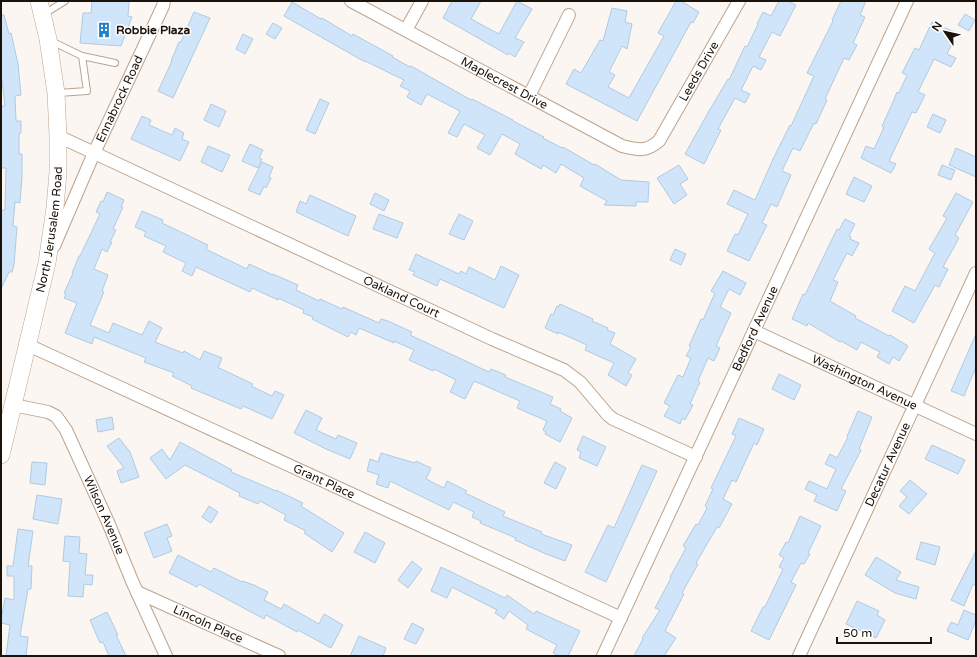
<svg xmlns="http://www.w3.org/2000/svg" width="977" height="657" viewBox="0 0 977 657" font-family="'Varela Round',sans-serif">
<rect width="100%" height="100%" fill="#fbf6f1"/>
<!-- building -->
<path fill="#d0e5f9" stroke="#b0cae2" d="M92,1H129L128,16L132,17L121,46L80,43L83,13H91Z
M452,1H481L471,19L499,34L517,1L532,9L515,38L524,42L515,57L509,53L508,55L443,18Z
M676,1H681L699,12L693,23L691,22L637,121L566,84L574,69L581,73L600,40L603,41L612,8L627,11L625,22L632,24L627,49L622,46L609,72L615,75L608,87L629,98L664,36L658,33Z
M779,1H788L796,5L780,36L772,32L759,57L766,60L761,70L753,66L741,90L750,94L745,103L735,98L718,129L721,130L704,164L685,154L709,111L728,79L729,80L745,46L747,47L758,24H757L763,12L771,16Z
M841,1H866L860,15L865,17L853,43L857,45L849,60L844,58L825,99L827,100L816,124L814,123L800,151L793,148L782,171L791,175L777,207L771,204L762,223L767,225L749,261L727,251L735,234L738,235L748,214L727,204L734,190L755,200L774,157L790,125L791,126L814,76L807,73L833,21L832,20Z
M292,2L321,19L322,18L352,36L353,34L393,56L392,57L410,67L411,66L471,100L472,99L513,120V121L544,137L543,138L562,148L563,147L594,165L595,164L621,180L649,182L648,202H636V206L604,205L607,201L580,186L584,178L561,164L556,173L543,165L541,169L515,154L520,144L502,134L490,155L477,148L485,135L464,124L457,137L448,133L460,111L427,94L421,105L407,97L410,91L400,86L404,80L365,61V62L284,16Z
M194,12L210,18L173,98L158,91L172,61H171L179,42H181Z
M965,14L975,20L969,31L958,25Z
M1,15H4L9,34L11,33L18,64L21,95L15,96L16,121H21V133H19V154H22V177L20,203L15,202L13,226L17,227L14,265L12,272H9L1,289V210H5L6,168H1V106H5L1,73Z
M932,22L957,33L947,54L956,58L951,67L934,59L918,92L925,95L916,113L912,112L889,161L896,164L891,173L861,158L866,146L874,149L884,127L882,126L893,102L897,92L899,93L907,75L902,73L915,48L919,50Z
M273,23L282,28L275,39L266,34Z
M243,34L253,39L245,54L236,49Z
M320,99L329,103L315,134L306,130Z
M211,104L226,111L219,127L204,120Z
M933,114L946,120L940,133L927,127Z
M142,116L151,120L149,125L172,135L175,128L184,133L182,139L189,142L180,161L131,139Z
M250,144L263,150L259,158L262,159L258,168L242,161Z
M208,146L230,155L222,172L201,162Z
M956,148L976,157V177L949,165Z
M262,162L273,167L269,177L271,178L266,188L264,186L260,195L248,190Z
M679,165L688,179L680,184L687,195L674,204L657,178Z
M942,165L955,170L951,180L938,175Z
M854,177L872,186L864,202L846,194Z
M107,192L124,200L121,207H123L113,229L116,230L110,242H112L107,252L102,249L94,269L108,275L102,291L104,292L90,325L109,333L113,323L142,335L149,321L162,328L155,342L183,353L184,351L200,360L204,351L222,358L218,368H219L253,384L251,386L272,396L275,391L284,395L272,419L243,406L241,409L191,388L192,386L172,376L174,373L144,362L146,358L94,337L92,344L65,333L77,303L64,298L66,294L64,293L73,273H72L79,256H80L100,214L96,212L101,201L103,202Z
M375,193L389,200L384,211L370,204Z
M956,193L973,202L955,235L959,238L943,267L948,269L939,287L935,285L914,323L892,311L905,286L915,291L935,253L929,249L947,218L943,216Z
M310,195L356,216L348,236L296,212L300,201L306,204Z
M142,211L163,220L162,223L208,245L206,249L220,256L247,269L249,264L273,275V274L298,285L296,290L319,301L320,299L342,309L343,307L379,323L381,319L388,321L412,332L410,335L489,372L491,369L506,375L505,377L553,397L550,404L561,409L560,411L572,418L560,442L545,434L546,432L543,430L547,421L517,408L520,401L474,381L465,399L450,392L456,380L434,369L433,371L409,360L414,350L394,341V343L359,328L356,335L351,332L348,337L312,319L313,317L303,313L304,310L278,298V300L252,288L250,292L196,267L192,276L182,271L186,263L163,252L166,246L144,236L146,232L135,227Z
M379,214L403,223L397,238L373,229Z
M459,214L473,221L464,240L449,234Z
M845,219L855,224L849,236L851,237L850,239L859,243L852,256L847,253L833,280L838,282L830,301L856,316L855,318L889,336L890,335L908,346L899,361L893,357L889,364L877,357L880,352L861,342L857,350L841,341L840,342L808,323L807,326L792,319L803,294L805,295L837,229L839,230Z
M675,249L686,254L681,265L670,260Z
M416,254L459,274L461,271L466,274L469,267L495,280L501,266L519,275L504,308L440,279L437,286L413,275L415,272L409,270Z
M723,271L746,283L740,295L729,289L720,307L731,313L716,346L720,348L714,361L708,358L698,381L700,382L690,404L693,405L685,420L682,418L680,424L664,416L670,406L664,403L678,375L683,377L691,358L686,356L691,347L689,346L701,319L703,320L715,293L711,291Z
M560,304L593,319L592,321L608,328L607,330L615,333L610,344L636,359L628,373L632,375L626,386L608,375L614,363L585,350L587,345L558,332V334L545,328L551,314L553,315L557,306L559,307Z
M976,334V367L964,396L951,391Z
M779,374L801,385L794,400L772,389Z
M306,410L322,418L316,430L336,439L338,435L357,443L350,459L326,449L294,433Z
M858,411L872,417L859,449L861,450L841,489L846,491L837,511L814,501L817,495L805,489L809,481L827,489L836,469L825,464L830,454L837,458L848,437L847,436Z
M112,417L114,429L98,432L96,420Z
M739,418L764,429L757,445L754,443L736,482L732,480L723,499L732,504L719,528L717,527L696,563L698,564L682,593L684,594L665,631L676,638L664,656H634L643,639L642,638L660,610L655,608L671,578L670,577L686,548L683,546L696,524L698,525L707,508L705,506L713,489L711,488L736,436L732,434Z
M583,436L606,447L597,466L579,458L581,452L577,450Z
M119,438L130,452L139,477L121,483L117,471L124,468L107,446Z
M180,442L232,470L231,472L276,491V490L303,503L301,506L344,533L332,552L304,533L306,531L284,520L286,515L260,501L258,504L239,496L240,493L185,465L166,479L150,458L162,449L170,460Z
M932,445L965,460L958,474L925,459Z
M381,453L415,463L416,461L431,468L426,479L444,488L447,481L467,491L465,493L505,512L503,516L542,532L541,534L572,545L565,561L546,554L515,540L516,538L480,523L481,521L472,517L474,512L453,502L449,510L390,481L388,488L376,484L379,475L367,471L370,459L378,462Z
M32,462L47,463L45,485L30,483Z
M555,462L566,468L556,489L544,483Z
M642,465L657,471L606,582L585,572L608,525L614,528Z
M910,480L927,494L909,514L899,506L907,497L900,491Z
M37,495L62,499L58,524L33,519Z
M209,506L218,512L211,523L202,517Z
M800,516L821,526L808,553L810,554L804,564L801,563L791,582L796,585L769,640L751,631L763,607H765L783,569L779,567L784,558L779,555L786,542L788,543Z
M167,524L172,536L167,538L172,551L154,558L144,533Z
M18,529L33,531L28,566H32L31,589H28L20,636L28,637L26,656H6L10,625L1,623V620L5,598L14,600V576H7V566H13Z
M365,532L385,543L375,563L354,552Z
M65,536L80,537L79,553L87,554L85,575H93L92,585L84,584L83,597L68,596L70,562L63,561Z
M921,542L940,547L935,565L916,559Z
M976,551V586L973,584L964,606L951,600Z
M178,555L211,572L214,568L242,582V581L254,585L268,592L264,600L281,609L284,604L319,624L324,614L343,625L331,648L298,630L297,632L266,615L264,619L199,584L197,587L169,573Z
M876,557L901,572L896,580L919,587L916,599L895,593L865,575Z
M412,561L422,569L408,588L398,580Z
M441,567L505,598L507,595L534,614L536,611L580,631L568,656H559L553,653L557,645L526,629L528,625L509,611L504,619L495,613L497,610L452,587L447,598L431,591Z
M857,601L879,611L877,615L885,620L876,638L846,624Z
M964,610L976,615V620L968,640L947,631L951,622L958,625Z
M107,612L118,635H116L126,656H109L103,642L100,643L90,620Z
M412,623L424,629L416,644L404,639Z
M359,636L386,648L383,656H350Z"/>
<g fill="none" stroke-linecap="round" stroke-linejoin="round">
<defs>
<path id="service" d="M44,14L65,1
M51,41L82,56L115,63
M58,93L87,91L82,56"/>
<g id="minor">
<path id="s1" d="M351,1L622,146C638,150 646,152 659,141L739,1"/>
<path d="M406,30L422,1"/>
<path d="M529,96L569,15"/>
<path id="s2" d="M58,136L492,339L564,370L580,382L608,415L613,419L696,457"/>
<path id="s3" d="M54,246L94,153L163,6L164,1"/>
<path id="s4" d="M754,331L976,434"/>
<path id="s5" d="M28,345L621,618"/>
<path id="s6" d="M13,405L48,412L56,416L66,430L108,522L132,581L166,656"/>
<path id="s7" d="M137,592L279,656"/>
<path id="s8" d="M603,656L907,1"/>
<path id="s9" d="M799,656L976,273"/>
</g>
<g id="secondary">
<path id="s10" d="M1,455L47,263L55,208L58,172V136L56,93L48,39L39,1"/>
</g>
</defs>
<!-- service casing -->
<use href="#service" stroke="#bda38c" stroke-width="8"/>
<!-- minor casing -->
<use href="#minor" stroke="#bda38c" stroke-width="14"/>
<!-- secondary casing -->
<use href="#secondary" stroke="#bda38c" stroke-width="18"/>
<!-- service -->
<use href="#service" stroke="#fff" stroke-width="6"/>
<!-- minor -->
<use href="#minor" stroke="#fff" stroke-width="12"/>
<!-- secondary -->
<use href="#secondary" stroke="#fff" stroke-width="17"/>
</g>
<!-- icons -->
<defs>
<symbol id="building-bare" viewBox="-9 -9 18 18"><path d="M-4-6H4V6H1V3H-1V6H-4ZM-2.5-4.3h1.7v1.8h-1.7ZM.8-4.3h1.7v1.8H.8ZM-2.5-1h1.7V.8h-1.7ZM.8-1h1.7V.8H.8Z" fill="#1c82cd" stroke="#fff" stroke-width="2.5" paint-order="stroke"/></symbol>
</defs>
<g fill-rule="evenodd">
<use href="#building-bare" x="93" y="19" width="22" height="22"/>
</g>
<g text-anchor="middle" stroke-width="3" stroke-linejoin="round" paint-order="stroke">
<!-- poi labels -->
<g font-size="12" font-weight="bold" fill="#1b1209" stroke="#fff" text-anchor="start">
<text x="116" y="34">Robbie Plaza</text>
</g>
<!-- street labels -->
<g font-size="12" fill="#1b1209" stroke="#fff">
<text dy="4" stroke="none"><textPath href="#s1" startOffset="427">Leeds Drive</textPath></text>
<text dy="4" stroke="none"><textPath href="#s1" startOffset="174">Maplecrest Drive</textPath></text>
<text dy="4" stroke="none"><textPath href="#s3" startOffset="161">Ennabrock Road</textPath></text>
<text dy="4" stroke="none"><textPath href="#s10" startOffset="231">North Jerusalem Road</textPath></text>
<text dy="4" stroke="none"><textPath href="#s2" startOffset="379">Oakland Court</textPath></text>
<text dy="4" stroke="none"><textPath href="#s8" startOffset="361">Bedford Avenue</textPath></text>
<text dy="4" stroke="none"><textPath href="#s4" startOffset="122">Washington Avenue</textPath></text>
<text dy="4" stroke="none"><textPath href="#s9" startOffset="211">Decatur Avenue</textPath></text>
<text dy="4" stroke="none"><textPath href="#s5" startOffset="326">Grant Place</textPath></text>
<text dy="4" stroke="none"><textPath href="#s6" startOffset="155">Wilson Avenue</textPath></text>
<text dy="4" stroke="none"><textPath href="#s7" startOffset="78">Lincoln Place</textPath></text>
</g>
</g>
<!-- border -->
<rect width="977" height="657" fill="none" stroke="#1b1209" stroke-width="4"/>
<!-- north arrow -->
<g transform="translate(945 32) rotate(304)" stroke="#ffffff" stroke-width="3" paint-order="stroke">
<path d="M0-3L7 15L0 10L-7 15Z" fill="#1b1209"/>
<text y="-6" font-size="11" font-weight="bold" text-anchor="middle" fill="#1b1209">N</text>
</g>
<!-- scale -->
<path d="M837 637v6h94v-6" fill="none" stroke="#1b1209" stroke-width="2"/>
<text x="843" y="637" font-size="12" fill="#1b1209" stroke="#ffffff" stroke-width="3" paint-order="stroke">50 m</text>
</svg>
